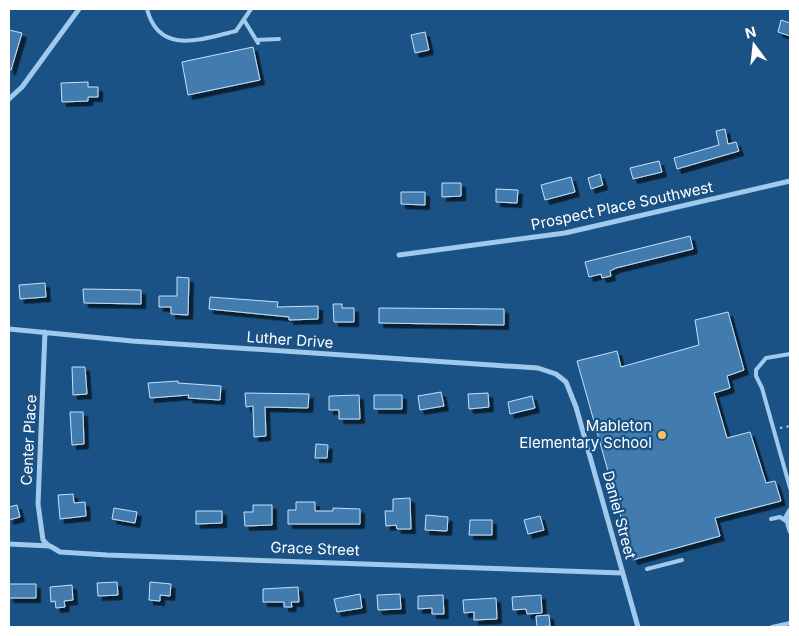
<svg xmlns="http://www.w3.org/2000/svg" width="799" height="636" viewBox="0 0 799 636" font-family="Inter,sans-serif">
<defs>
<filter id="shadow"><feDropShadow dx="4.5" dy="4.5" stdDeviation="0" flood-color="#0009"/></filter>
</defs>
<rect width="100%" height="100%" fill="#1a5285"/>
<!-- building -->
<path fill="#427cae" stroke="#c5e1f9" filter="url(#shadow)" d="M781,20L790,23V36L778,32Z
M9,30L22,33L11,70H9Z
M425,32L429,50L415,53L411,35Z
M253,47L260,80L188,95L182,62Z
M88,82V87H98V97H88V101L62,102L61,83Z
M725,129L728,144L736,142L739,151L677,169L674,158L719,145L716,131Z
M659,161L662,172L633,179L630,168Z
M600,174L603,185L591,189L588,178Z
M571,177L575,192L545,200L541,185Z
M442,183H461V196L442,197Z
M496,189L518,190L517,203L496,202Z
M401,192H425V205L401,204Z
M690,236L693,249L616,268L610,271L611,276L602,278L601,274L589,277L585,262Z
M177,277L189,278L188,315L171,314V307H159V296H177Z
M45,283L46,297L20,299L19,285Z
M83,289L141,290V304L84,303Z
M210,297L278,302L277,307L318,306V319L289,320V317L209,309Z
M333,304H342V308H354V322H334Z
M379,308L504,309V325L379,323Z
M728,312L744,370L727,376L730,388L714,393L727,438L750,432L766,483L775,481L781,501L715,518L720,536L633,560L577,361L617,351L621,367L699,345L695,320Z
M72,367H85L87,394L73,395Z
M178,381V383L221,386L220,400L188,398L189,395L150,398L148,383Z
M441,392L444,406L420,410L418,396Z
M245,393L309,394L308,408L265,407L266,436L254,437L253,406L246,407Z
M488,393L489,407L469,409L468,394Z
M359,395L360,419H339V410H329V396Z
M374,395H402V409H374Z
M532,396L535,408L510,414L508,402Z
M70,412H83L84,444L72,445Z
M316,444L328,445L327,458H315Z
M73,494L74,503L85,502L86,516L60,519L58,495Z
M410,498L411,529H397L396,525L386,526L385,511H393V499Z
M296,502H315V511H333V508L360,509V524H288V510H296Z
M17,505L20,517L9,520V507Z
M253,505H272V525L245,526L244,512H253Z
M114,508L137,512L135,523L112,519Z
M196,511H222V523L196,524Z
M426,515L448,517L447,531L425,530Z
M540,516L544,530L528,534L524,520Z
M470,520H492V535H469Z
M117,582L118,595L98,596L97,583Z
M150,582L171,584L170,596L160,595V601L149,600Z
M9,584H36V598H9Z
M72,585L73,600L64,601L65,607L56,608L55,601L51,602L50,587Z
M298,587L299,602H291L292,607H284V602H263V589Z
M360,594L362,608L337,612L334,599Z
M400,594L401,609L378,610L377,595Z
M443,595L444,614H432V608L418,609V596Z
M541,595L542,613L527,614L526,609L513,610L512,597Z
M496,598L497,619L474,620V612L464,613L463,600Z
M549,615L550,626L537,627L536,616Z"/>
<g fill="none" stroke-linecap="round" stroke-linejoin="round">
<!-- path -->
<path stroke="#a0c9ec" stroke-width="2" stroke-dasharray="2.5 4" stroke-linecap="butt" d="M780,428L790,426"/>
<!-- lane -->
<path stroke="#a0c9ec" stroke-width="4" d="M147,9C159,56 202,39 236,31L251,9
M244,20L258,43
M256,40L279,39
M790,354L766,358L756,370V376L762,388L790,488
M771,519L780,517L786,521
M647,569L682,560
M772,627L790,623"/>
<!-- street -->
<path stroke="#a0c9ec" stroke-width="5" d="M9,99L22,87L79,9
M399,255L565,233L790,181
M9,329L132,341L538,368L556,374L566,382L576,407L638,627
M45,332L38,504L43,540L49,546
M790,510L786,517L790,531
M9,544L50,546L60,552L107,555L622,573"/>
</g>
<!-- markers -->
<circle fill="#fec15b" stroke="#1a5285" stroke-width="2" cx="662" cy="435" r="5"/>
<g text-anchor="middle" stroke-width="4.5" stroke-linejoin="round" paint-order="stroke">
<!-- street labels -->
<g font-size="15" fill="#fff" stroke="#1a5285">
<text transform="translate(622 206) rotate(-12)" y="5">Prospect Place Southwest</text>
<text transform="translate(290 340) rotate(4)" y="5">Luther Drive</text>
<text transform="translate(29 440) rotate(-87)" y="5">Center Place</text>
<text transform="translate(619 515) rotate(75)" y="5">Daniel Street</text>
<text transform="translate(315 549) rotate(2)" y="5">Grace Street</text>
</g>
<!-- poi labels -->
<g font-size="15" fill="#fff" stroke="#1a5285" text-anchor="end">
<text x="652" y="431">Mableton<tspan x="652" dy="17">Elementary School</tspan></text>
</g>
</g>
<!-- border -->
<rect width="799" height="636" fill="none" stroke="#ffffff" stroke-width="20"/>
<!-- north arrow -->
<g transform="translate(754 45) rotate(345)" stroke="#1a5285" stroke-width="4" paint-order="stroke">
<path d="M0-4L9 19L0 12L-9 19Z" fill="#ffffff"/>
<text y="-8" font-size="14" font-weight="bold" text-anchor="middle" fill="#ffffff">N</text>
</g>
</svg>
